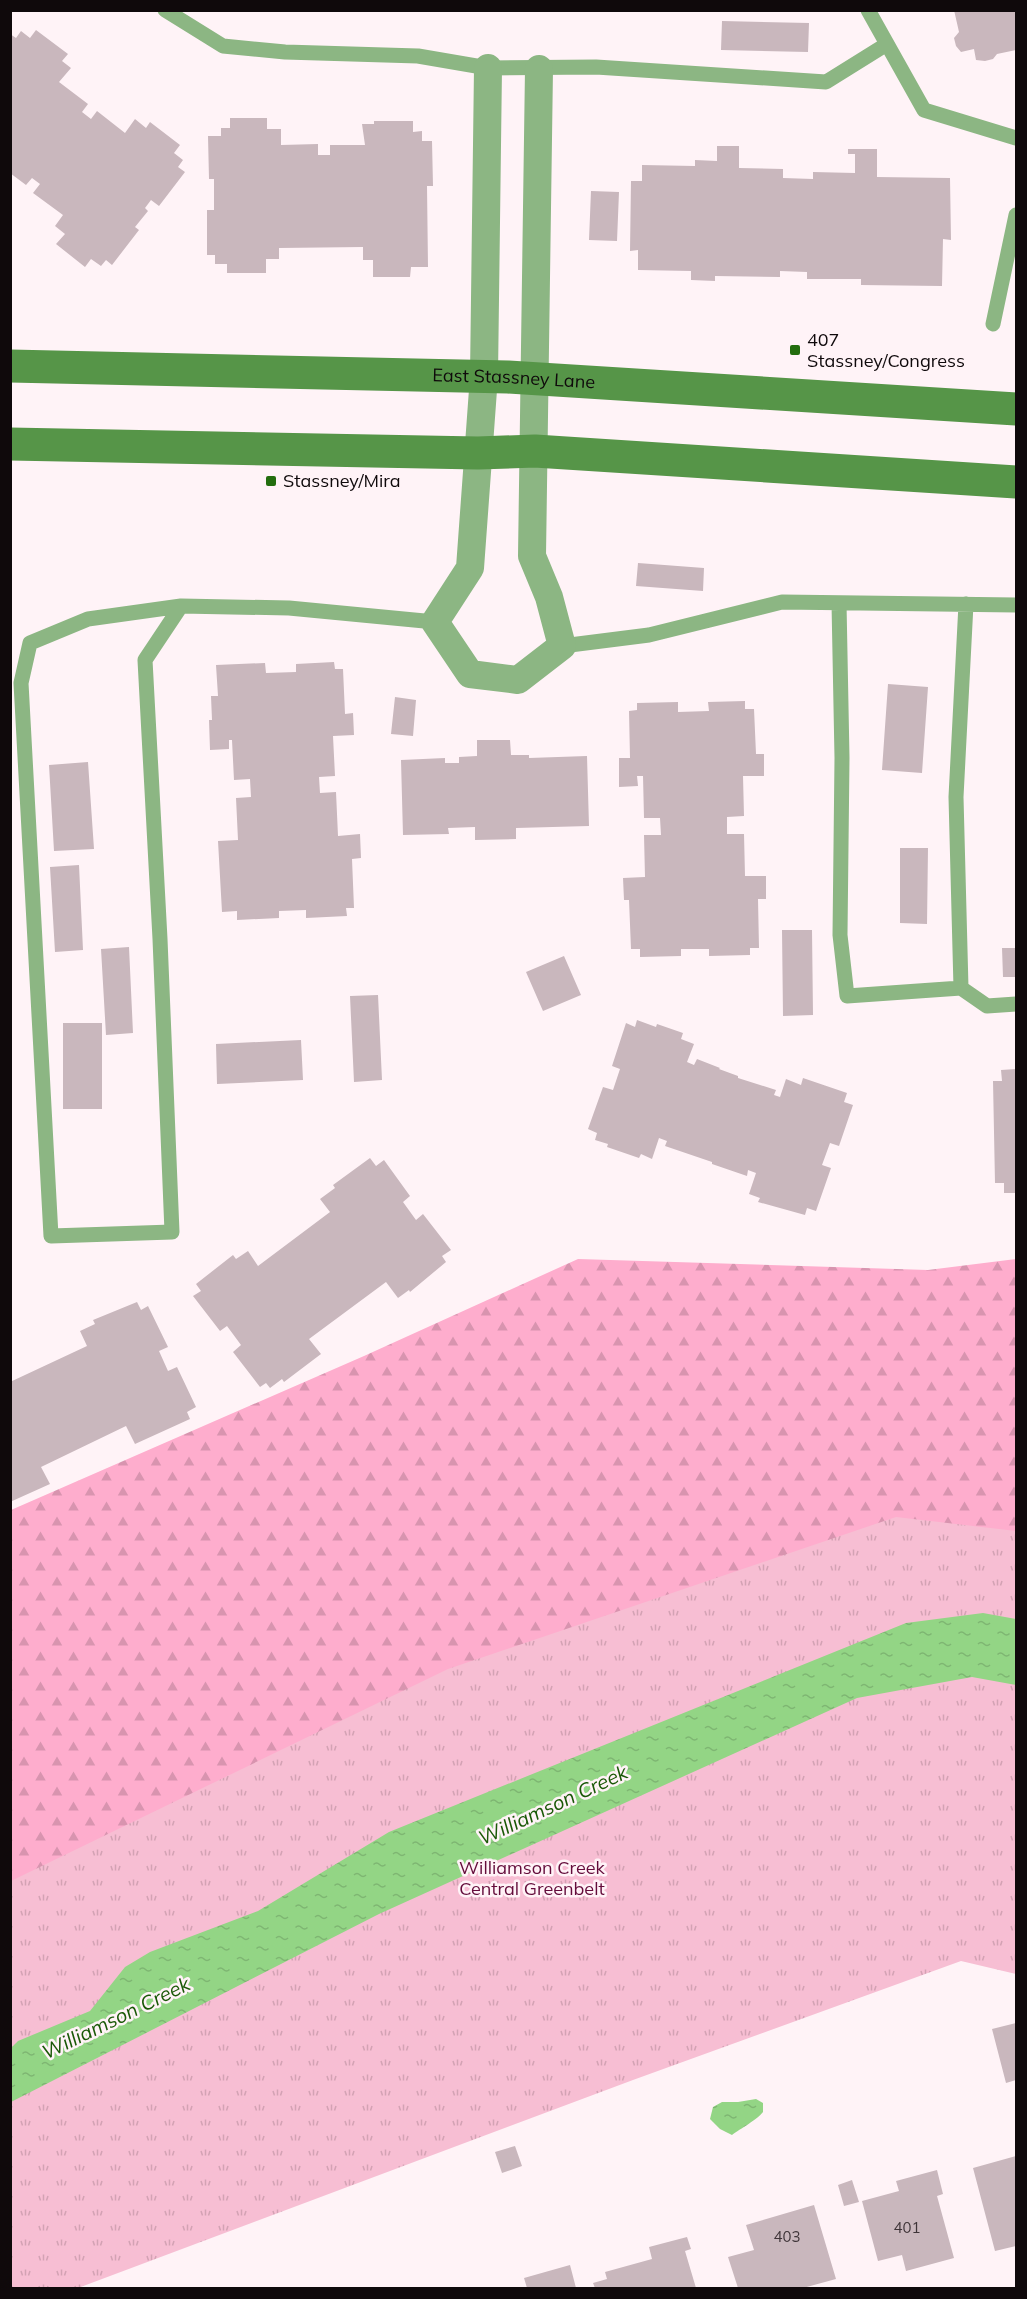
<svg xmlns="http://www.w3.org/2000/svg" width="1027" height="2299" viewBox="0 0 1027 2299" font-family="Mulish,sans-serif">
<defs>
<pattern id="forest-firs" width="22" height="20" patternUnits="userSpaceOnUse" patternTransform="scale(1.5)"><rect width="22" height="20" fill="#feadcd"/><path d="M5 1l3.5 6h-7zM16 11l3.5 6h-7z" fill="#d894af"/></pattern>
<pattern id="park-tufts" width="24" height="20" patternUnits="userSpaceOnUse" patternTransform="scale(1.5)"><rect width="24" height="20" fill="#f7bed3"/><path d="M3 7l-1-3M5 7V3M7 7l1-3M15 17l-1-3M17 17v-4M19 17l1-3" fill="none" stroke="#d3a2b4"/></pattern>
<pattern id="water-ripples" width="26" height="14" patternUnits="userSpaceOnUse" patternTransform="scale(1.5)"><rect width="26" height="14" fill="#93d585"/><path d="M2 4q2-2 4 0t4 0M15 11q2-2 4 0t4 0" fill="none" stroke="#7eb672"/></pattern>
</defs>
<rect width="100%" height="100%" fill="#fff3f7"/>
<!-- forest -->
<path fill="url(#forest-firs)" d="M578,1259L928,1270L1016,1259V1872L11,2232V1510L364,1356Z"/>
<!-- park -->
<path fill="url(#park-tufts)" d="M896,1517L1016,1531V1974L961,1961L633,2080L78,2288H11V1881L448,1669Z"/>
<!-- water -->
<path fill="url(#water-ripples)" d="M983,1613L1016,1619V1685L972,1677L857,1698L379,1914L11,2102V2048L18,2041L90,2011L125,1967L150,1952L258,1911L389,1832L906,1623Z
M756,2099L763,2103V2112C758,2119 740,2129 732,2135L720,2129L710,2119L713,2107L722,2102H738Z"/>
<!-- building -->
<path fill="#c9b7bd" d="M954,10H1016V50L997,54L993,59L985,61L976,60L974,49L961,52L956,46L954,38L959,32Z
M722,21L809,23L808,52L721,50Z
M36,30L68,54L62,61L71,68L59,82L88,104L82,112L91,119L97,111L125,133L135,119L146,128L150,122L180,145L174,153L183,160L178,167L185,172L159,206L151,200L145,208L148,211L135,227L139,230L112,265L106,260L101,266L91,259L85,267L56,244L65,234L55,226L63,215L33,193L40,184L32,178L26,185L10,173V34L16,38L21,31L30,38Z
M230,118H267V129H281V145L318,144V155H330V145H365L362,124H374V121H413V132L422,131V141H432L433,186H427L428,267H411L410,277H373V260H363V247L279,248V259H266V273H227V264H215V255H207V210H214V179H209L208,136H221V128H230Z
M717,146H739V168L783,169V178L813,179V172L855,173V154H848V149H877V177L950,178L951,240L943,239L942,286L861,285V279H807V272L780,271V277L715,276V281L691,280V271L638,270V250L630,251L631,181H642V165L695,166V160L717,161Z
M591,191L619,192L617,241L589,240Z
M638,563L704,568L703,591L636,586Z
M334,662L335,669H343L345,714L353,713L354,735L333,736L335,776L319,777L320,793L336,792L338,836L360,834L361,858L352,859L354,908H346L347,916L306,918V910L279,911V918L237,920V911L222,912L218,841L238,840L236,798L251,797L250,779L234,780L232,740H229V749L210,750L209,720H212L211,696H218L216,665L265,663L266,673L296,672V664Z
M888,684L928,687L922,773L882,770Z
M395,697L416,700L413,736L391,734Z
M745,701V709H754L756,754H764V776H743L744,816L727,817V834H744L745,876H766V899H758L759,948H750V955L709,956V949H681V956L640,957V949H631L629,900H624L623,878L645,877L644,835H661L660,818H644L643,776H637L638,786L619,787V758H630L629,711L637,710V703L678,702V712L709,711L708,702Z
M477,740H510L511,755H529V758L587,756L589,826L516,828V839L475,840V827L448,828L449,834L403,835L401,760L445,758V763H459V757L477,756Z
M88,762L94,849L54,851L49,765Z
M900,848H928L927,924L900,923Z
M79,865L83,950L55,952L50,867Z
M782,930H812L813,1015L783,1016Z
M129,947L133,1033L106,1035L101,949Z
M1002,948H1016V977H1003Z
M564,956L581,995L543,1011L526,972Z
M378,995L382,1080L354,1082L350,996Z
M637,1020L656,1027L657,1024L683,1033L681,1039L694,1044L687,1062L694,1065L697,1059L720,1068L719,1069L738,1076V1078L776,1090L774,1095L780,1097L786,1079L801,1085L803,1078L847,1093L844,1102L853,1105L839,1146L830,1143L822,1165L831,1168L816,1211L807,1208L805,1215L758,1202L760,1198L749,1194L756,1173L748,1170L747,1176L712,1164V1162L665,1146L667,1141L659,1138L652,1159L641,1154L639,1158L607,1147L608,1144L595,1140L597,1133L588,1129L603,1087L613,1090L620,1069L612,1066L626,1023L635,1027Z
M63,1023H102V1109H63Z
M301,1040L303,1080L217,1084L216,1044Z
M1016,1069V1193H1004V1183H995L993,1081H1002L1001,1070Z
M370,1158L376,1166L384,1160L410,1196L403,1202L416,1220L423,1214L451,1250L442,1256L446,1262L410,1292L409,1290L398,1298L386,1282L309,1339L321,1354L284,1382L282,1379L270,1388L266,1383L260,1387L233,1352L241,1345L227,1326L220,1331L193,1296L201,1291L196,1284L233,1255L236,1259L248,1251L258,1266L330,1212L320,1199L335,1188L333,1185Z
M137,1302L141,1310L148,1306L168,1347L159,1351L168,1371L177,1367L196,1407L187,1412L190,1419L135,1444L126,1426L41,1467L50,1484L10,1502V1382L87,1346L80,1331L95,1324L93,1320Z
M1016,2023V2080L1006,2083L992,2029Z
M515,2146L522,2166L502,2173L495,2152Z
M1016,2156V2246L995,2251L973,2168Z
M937,2170L943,2194L937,2196L954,2258L906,2271L902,2255L878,2261L862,2201L899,2191L896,2181Z
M852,2180L859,2202L844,2206L838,2185Z
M814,2205L836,2279L803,2288H738L728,2257L754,2250L746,2225Z
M687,2237L691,2249L685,2251L696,2288H595L593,2283L607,2279L605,2272L652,2259L649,2247Z
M570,2265L576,2288H527L524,2278Z"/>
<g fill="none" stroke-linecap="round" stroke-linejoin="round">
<!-- service -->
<path stroke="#8cb683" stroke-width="15" d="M165,10L223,46L285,52L418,56L488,68L596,67L826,82L887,44
M868,10L924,110L1016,138
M993,324L1016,215
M839,603L842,758L840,935L847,996L961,988
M966,604L956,797L961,988L987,1006L1016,1004
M181,606L88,619L30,643L21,683L51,1236L172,1232L160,939L145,660L181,606L289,608L435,622
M562,646L649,635L782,602L1016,605"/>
<!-- minor -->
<path stroke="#8cb683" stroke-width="28" d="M488,68L484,376L470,568L435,622L470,674L518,680L562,646L549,597L532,556L539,69"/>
<!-- secondary -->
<g stroke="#569548" stroke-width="33">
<path id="s1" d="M10,366L508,377L1016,409"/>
<path d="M10,444L478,453L535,451L1016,482"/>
</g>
</g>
<!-- markers -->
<g fill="#236d0e" stroke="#fff3f7" stroke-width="2">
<rect x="789" y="344" width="12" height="12" rx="3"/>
<rect x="265" y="475" width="12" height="12" rx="3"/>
</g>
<g text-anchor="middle" stroke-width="5" stroke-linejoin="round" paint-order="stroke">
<!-- number labels -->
<g font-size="15" fill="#3e3438">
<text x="907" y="2233">401</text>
<text x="787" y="2242">403</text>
</g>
<!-- poi labels -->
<g font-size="18" fill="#0f090b" stroke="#fff3f7" text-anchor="start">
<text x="807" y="346">407<tspan x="807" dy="21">Stassney/Congress</tspan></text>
<text x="283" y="487">Stassney/Mira</text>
</g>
<!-- street labels -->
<g font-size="18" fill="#0f090b" stroke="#fff3f7">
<text dy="6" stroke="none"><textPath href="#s1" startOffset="504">East Stassney Lane</textPath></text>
</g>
<!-- park labels -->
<g font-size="18" fill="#640c3b" stroke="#fff3f7">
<text x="532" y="1874">Williamson Creek<tspan x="532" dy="21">Central Greenbelt</tspan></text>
</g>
<!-- water labels -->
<g font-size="20" font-style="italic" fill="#1a5907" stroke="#fff3f7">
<text transform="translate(553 1805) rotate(-25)" y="7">Williamson Creek</text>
<text transform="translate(116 2018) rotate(-26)" y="7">Williamson Creek</text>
</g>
</g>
<!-- border -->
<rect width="1027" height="2299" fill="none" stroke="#0f090b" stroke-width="24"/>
</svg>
